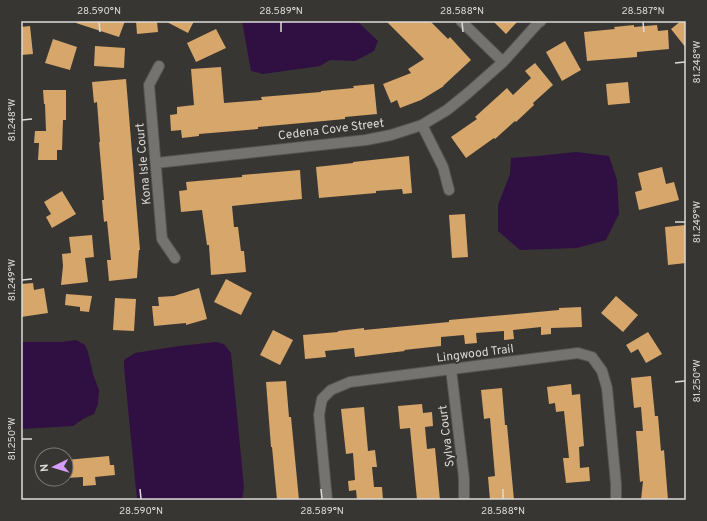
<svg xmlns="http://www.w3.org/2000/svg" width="707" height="521" viewBox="0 0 707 521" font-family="Overpass,sans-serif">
<rect width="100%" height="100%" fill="#383633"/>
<!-- water -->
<path fill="#300f42" d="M242,21H357L378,41L374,51L355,61L330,60L320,66L263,74L251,71Z
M576,152L609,156L617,180L619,214L606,240L577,248L520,250L498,231V205L510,174L511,158L538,156Z
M76,340L85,345L88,352L93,374L99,390L98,404L94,414L83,419L73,426L21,429V342H61Z
M216,342L224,344L231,353L244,487L242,500H137L124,367V360L135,353L179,346Z"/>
<!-- building -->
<path fill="#d6a66b" d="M77,21H125L119,37L76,23Z
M136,21H157L158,32L137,34Z
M165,21H194L188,33Z
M386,21H430L448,39L450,37L471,60L443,86H444L421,100L400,108L397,100L391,103L383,84L411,73L408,69L424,59Z
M493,21H518L506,34Z
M681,21H686V48L671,29Z
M634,25V27L657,25L658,31L668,30L669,49L637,52V57L587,61L584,32L615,29L614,27Z
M30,26L33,54L21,55V27Z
M216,29L226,48L196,62L187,43Z
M53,39L77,47L70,70L45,63Z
M565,41L581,70L562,81L546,52Z
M95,46L125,48L124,68L94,66Z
M535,63L553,85L533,103L534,105L516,122L515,121L495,139L494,138L466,158L451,137L477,119L475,117L507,88L513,95L531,78L525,71Z
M221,67L224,103L262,100L261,97L321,92V91L354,88L353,86L374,84L377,114L345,117V119L313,122L258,127V129L199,134V136L182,138L181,130L171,131L170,115L177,114V107L194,105L191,69Z
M126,79L140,250H139L137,278L109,281L107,260H111L107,221L104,222L102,200H104L99,142H100L97,102L94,103L92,82Z
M628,82L630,103L608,105L606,84Z
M43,90H66V120H63L62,150H57V160H38L39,143H34L35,131H46L45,104H44Z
M409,156L412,193L403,194L402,189L376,191V193L319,198L316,167L353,163V162Z
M662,167L666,184L674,182L679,200L639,210L635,192L642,190L638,173Z
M300,170L302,199L232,206L234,227H238L241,251H244L246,272L211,275L209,245H207L202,210L181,212L179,191L187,190L186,182L242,177V175Z
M62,191L76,214L52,228L46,217L51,214L44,202Z
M465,214L468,257L452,258L449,215Z
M686,225V263L668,265L665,227Z
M92,235L94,257L85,258L88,282L61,285L63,266L62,254L71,253L69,237Z
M226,279L252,293L241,315L214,302Z
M33,283L34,290L44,288L48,313L21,317V284Z
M199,288L207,319L186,325V323L154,326L152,306H159L158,297L174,296Z
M66,294L92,296L89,312L80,311V307L65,305Z
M616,296L638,315L623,332L601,313Z
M115,298L136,299L134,331L113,330Z
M581,307L582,327L551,328V334L541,335V327L513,330L514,339L504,340V331L476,333L477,343L465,344L464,335L441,337V346L404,350L405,351L355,357L354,348L325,351L326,357L305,359L303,335L338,332V331L364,328V330L449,322V320L559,310V308Z
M273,330L293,340L280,365L260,355Z
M648,332L662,354L646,363L638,349L631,353L626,345Z
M651,376L655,416H658L661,451L664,450L668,500H641L643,481L640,482L636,431H643L641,407L634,408L631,378Z
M286,381L289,417H291L299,500H277L272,447H271L266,382Z
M571,384L572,395L580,394L584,446L579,447L580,468L589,467L590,481L566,483L563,458H569L564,411L556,412L555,403L549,404L547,387Z
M502,388L505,425H507L514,500H490L488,477L495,476L490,418L484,419L481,390Z
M422,404L423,413L432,412L433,426L425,427L427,449L435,448L440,500H417L410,428L400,429L398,406Z
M364,407L368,451L375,450L377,467H372L374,487H382L383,500H357L356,490L349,491L348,481L355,480L353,453L346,454L341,409Z
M109,456L110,465H114L115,475L95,477L96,485L83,486V477L66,478V460Z"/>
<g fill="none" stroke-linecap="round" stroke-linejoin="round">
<defs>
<path id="minor" d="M461,21L503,62
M159,66L149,85L162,239L175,258
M422,125L443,167L449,190
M156,163L366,140L391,135L422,125L447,110L468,93L503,62L538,23L541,21
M451,369L464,478V500
M327,500L319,415L322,399L331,390L350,382L578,353L592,357L602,371L607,388L616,484V500"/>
</defs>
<!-- minor casing -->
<use href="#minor" stroke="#555250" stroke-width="12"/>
<!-- minor -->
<use href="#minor" stroke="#757370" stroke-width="10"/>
</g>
<!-- ticks -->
<path fill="none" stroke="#dddbd9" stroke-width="1.5" d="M99,22L100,32M281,22V32M462,22L463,32M643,22L644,32M675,63L685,62M22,120L32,119M675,222H685M22,280L32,279M675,382L685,381M22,439H32M140,489L141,499M321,489L322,499M503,489V499"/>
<g text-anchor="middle" stroke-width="4" stroke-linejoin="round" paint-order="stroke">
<!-- street labels -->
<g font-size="12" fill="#dddbd9" stroke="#383633">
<text transform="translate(331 129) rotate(-7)" y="4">Cedena Cove Street</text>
<text transform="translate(143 164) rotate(-95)" y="4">Kona Isle Court</text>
<text transform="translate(475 353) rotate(-7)" y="4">Lingwood Trail</text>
<text transform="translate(446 436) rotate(-97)" y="4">Sylva Court</text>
</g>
</g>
<!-- border -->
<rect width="707" height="521" fill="none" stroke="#383633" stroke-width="44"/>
<!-- north arrow -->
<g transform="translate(54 467) rotate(265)"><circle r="19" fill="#383633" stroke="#7a7875"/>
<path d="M0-3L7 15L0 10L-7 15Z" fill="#d59cfb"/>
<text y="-6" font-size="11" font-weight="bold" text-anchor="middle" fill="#dddbd9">N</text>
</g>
<rect x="22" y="22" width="663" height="477" fill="none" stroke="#dddbd9" stroke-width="1.5"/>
<g font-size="10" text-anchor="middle" fill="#dddbd9">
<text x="99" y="14">28.590°N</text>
<text x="281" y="14">28.589°N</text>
<text x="462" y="14">28.588°N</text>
<text x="643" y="14">28.587°N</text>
<text transform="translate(696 62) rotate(-90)" y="4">81.248°W</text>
<text transform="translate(11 120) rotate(-90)" y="4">81.248°W</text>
<text transform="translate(696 222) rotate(-90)" y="4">81.249°W</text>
<text transform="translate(11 280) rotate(-90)" y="4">81.249°W</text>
<text transform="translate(696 381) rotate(-90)" y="4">81.250°W</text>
<text transform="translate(11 439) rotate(-90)" y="4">81.250°W</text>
<text x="141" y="514">28.590°N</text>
<text x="322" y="514">28.589°N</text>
<text x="503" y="514">28.588°N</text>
</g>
</svg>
